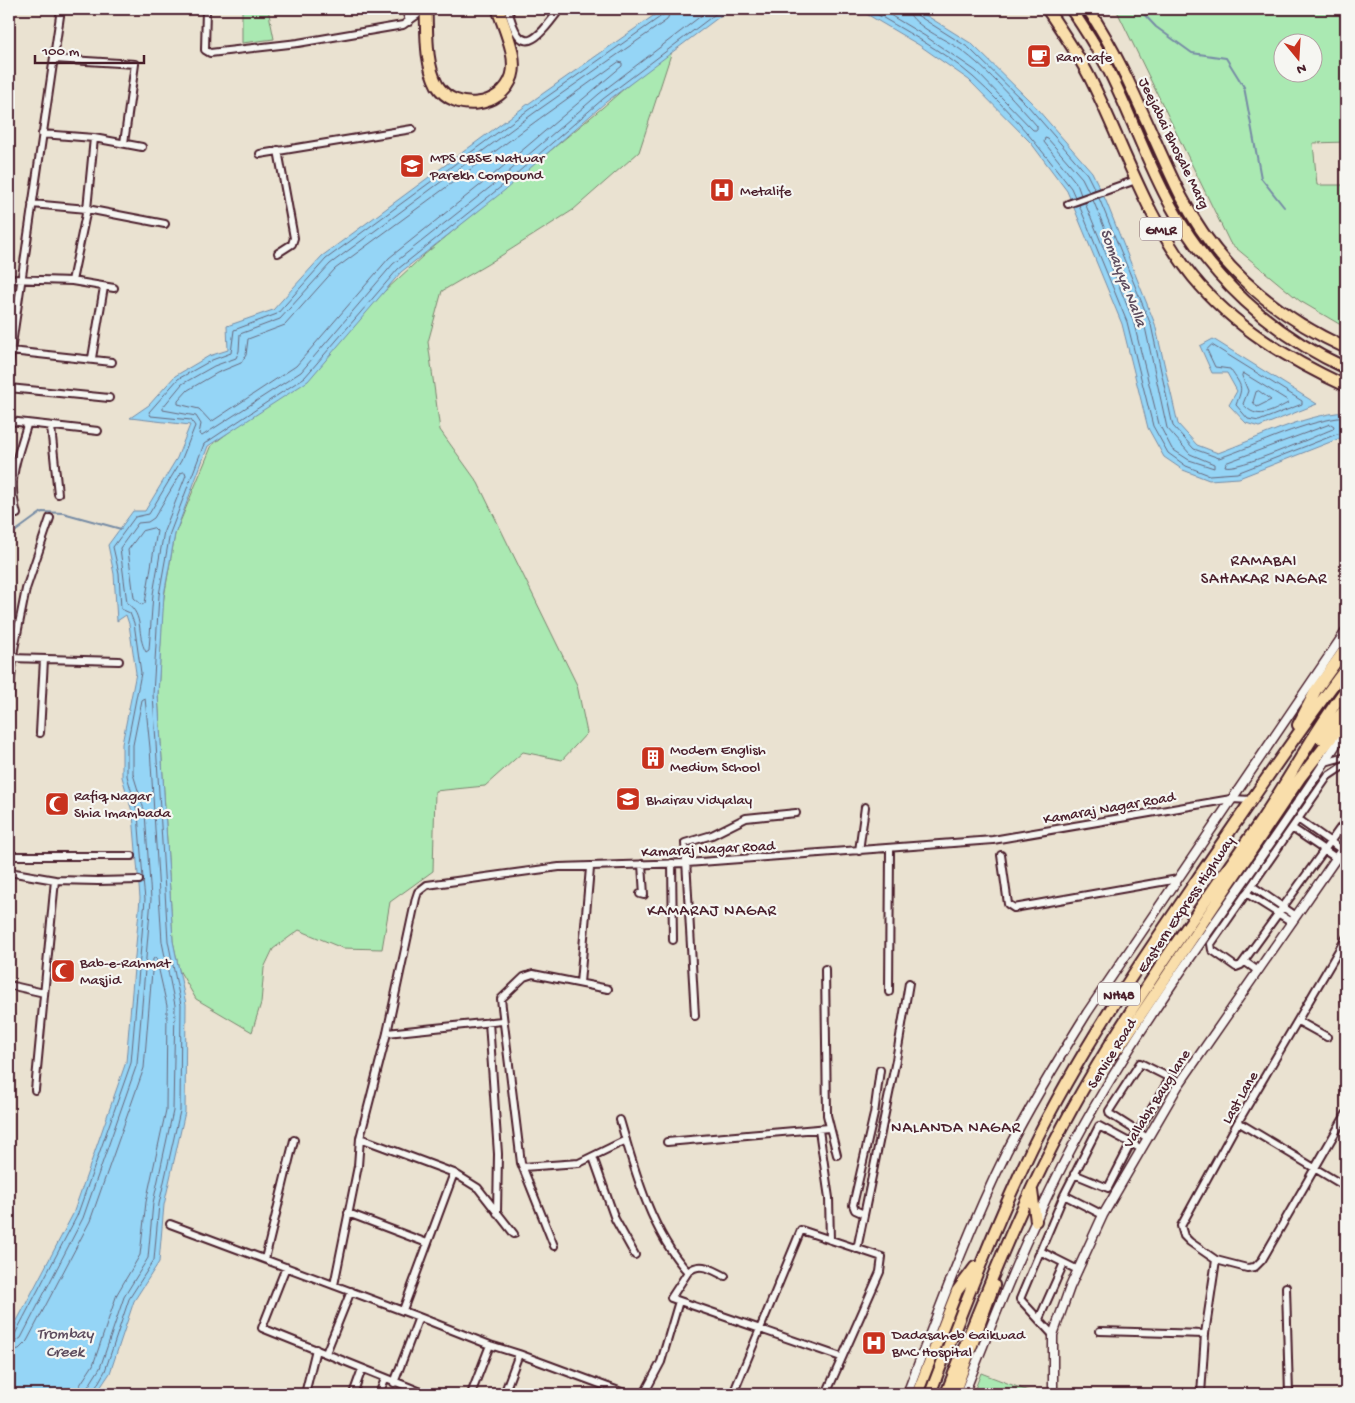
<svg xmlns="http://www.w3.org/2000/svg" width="1355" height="1403" viewBox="0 0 1355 1403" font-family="'Gochi Hand',sans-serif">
<rect width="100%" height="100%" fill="#eae2d1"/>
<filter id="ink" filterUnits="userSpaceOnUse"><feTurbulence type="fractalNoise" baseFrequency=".02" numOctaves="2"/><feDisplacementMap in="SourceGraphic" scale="10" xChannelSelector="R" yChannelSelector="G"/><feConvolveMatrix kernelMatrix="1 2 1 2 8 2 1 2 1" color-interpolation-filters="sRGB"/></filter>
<g filter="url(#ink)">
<!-- green -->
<path fill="#aae9b2" stroke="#7a846e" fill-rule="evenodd" d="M242,9H268L274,39L242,43Z
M1116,9H1346V142L1313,143L1317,185H1346V328L1300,301L1230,243ZM1282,42H1312V72H1282Z
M674,45L639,152L573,210L488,264L442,291L428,342L440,430L478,483L577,685L587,733L562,760L523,752L485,786L435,791L433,871L390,902L382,949L342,948L299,930L273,949L264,968L261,1003L252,1032L196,999L179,970L173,941L158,694L163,603L175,534L212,445L305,374L373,302L424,255L602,108Z
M981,1373L1036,1394H973Z"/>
<!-- water -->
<path fill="#95d5f6" stroke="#778ca5" d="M663,9H743L723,14L606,102L505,190L401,272L308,381L208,446L175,534L164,595L158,694L173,941L186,1004L185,1112L164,1205L159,1262L134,1301L110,1373L96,1394H9V1336L73,1214L126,1062L140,898L133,815L122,777V744L136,673L129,624L126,615L117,621L114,574L108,545L133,511H145L177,458L190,425L130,418L149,405L175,376L209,356L228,350L227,326L273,310L322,256L528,104Z
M858,9H916L972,44L1031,102L1092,172L1106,201L1155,324L1178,424L1197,445L1218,453C1259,438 1302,415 1346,412V438L1338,439L1239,478L1209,480L1183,470L1164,457L1148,428L1122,324L1067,191L1031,143L969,80L919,45Z
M1213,339L1317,404L1259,427L1246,423L1229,405L1237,391L1227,373H1212L1200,346Z"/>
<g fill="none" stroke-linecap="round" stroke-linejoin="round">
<!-- shore -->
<path stroke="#68687c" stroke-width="1" d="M671,9L667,20L534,113L330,264L280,319L240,334L239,351L236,358L214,366L182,384L163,407V410L196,416L201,424L199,434L202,436L301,372L393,264L498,181L599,94L710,9
M868,9C903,30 942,50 973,77C1010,110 1041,149 1071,188L1075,197
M880,9L925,36L976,71L1033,130H1037V126C1015,101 982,63 955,46C942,38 909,23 908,9
M914,9L917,15L969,48L1028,106L1087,174L1095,190
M619,62L622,63V66L493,175L389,258L296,366L211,422L199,409L178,404V401L188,390L217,373L241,363L246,355L248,339L285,325L335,269L539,119Z
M1081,195L1077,184L1044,142L1045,138L1048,139L1082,178L1089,192
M1099,198L1151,325L1173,426L1194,449L1219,458C1261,444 1303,421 1346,417
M1085,203L1133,320L1159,424L1172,449L1189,460L1214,468V464L1190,454L1167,428L1145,327L1093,200
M1079,205L1127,322L1153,426L1168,453L1186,466L1209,475L1237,473L1337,434L1346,433
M1212,345L1302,401V404L1259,421L1248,419L1236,405C1243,386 1243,388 1230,369L1215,367L1207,350Z
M1243,373L1287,400L1288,403C1271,412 1257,421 1243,404L1248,391L1242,376Z
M1259,391L1271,400L1257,407L1253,402L1256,392Z
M1331,424L1334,426L1333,429C1315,436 1237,471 1225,466L1226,463Z
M185,472L186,475L164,531L153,594L149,650L146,652C136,635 145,616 127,603L120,548L138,523L148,522L154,518L181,473Z
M154,528L157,531L145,603L142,605L134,598L128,550L142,531Z
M143,879L138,814L127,776V745L141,673L134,623L130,613L121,609L119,573L113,547L135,517L149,514L181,461L195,426L191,420L151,416L149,412L178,379L212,360L231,353L234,330L277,314L326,259L531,108L663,15L665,9
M9,1337L15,1334L77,1216L131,1063L145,899L143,880
M9,1344L15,1342L21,1338L83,1218L137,1064L151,899L145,813L133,774V745L142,700L145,698L150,748L162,942L175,1005L173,1111L153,1203L148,1258L124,1297L100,1368L88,1387L86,1394
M9,1351L19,1349L27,1341L90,1221L144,1068L153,959L156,957L167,1006L166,1110L146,1202L140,1255L117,1294L93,1365L80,1385L78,1394
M92,1394L105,1371L129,1299L154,1260L159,1204L180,1111L181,1005L168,941L153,694L159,595L170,533L204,444L305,377L398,269L502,186L603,99L722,9"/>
<!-- stream -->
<path stroke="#778ca5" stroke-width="2" d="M1139,9L1156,27L1192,53L1226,58L1244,87L1261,178L1284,207
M9,536L42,512L63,513L121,529"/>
<defs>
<path id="minor" d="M206,9L205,50L210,53L298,43L403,25L417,15V9
M406,9L409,22
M508,9C521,62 538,38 560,9
M54,59L135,64L124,143
M42,134L94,138L142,147
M260,154L412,129
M32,204L87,209L165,224
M1068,204L1136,180
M278,253L292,244L294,238L278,150
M9,279L72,281L114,288
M72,281L87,209L94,138
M11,351L112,362
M92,358L104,287
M9,365L61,9
M9,388L109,398
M9,421L98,431
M51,427L58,494
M17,514C7,478 17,459 27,425
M10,658L119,661
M9,697L14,649L26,589L50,518
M40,733L44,659
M1325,762L1346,756
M1346,764L1328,776L1211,944L1212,950L1236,967L1241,965L1346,820
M1298,819L1342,850
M1292,828L1336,858
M859,851L865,807
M1001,855L1008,904L1014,908L1178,879
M9,856H132
M672,863L673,940
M9,872L55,880L35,1090
M55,880L98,881L139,880
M1252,886L1296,916
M1246,893L1292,922
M640,894L644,895L642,864
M1346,938L1238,1122L1181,1226L1184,1236L1190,1242L1216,1260L1247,1268L1255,1267L1262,1260L1346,1114
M1244,961L1258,971
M825,969L827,1115L837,1155
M580,983L590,868
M9,985L44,993
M889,992L890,849
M695,1016L685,843L712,835L746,818L796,813
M1298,1021L1327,1037
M489,1022L498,1154L497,1213
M387,1033L502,1021
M620,1120C634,1169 652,1234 688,1272C701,1261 712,1270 725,1276
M1238,1122L1346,1187
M819,1130L829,1198L830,1240
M1146,1137L1110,1114L1109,1111L1140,1063L1180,1083
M360,1138L387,1033L416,898L418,892L427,885L559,867L687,863L993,840L1231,799L1252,800
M667,1142L829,1128
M593,1157L615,1219L635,1255
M523,1167L579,1163L626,1140
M1074,1174L1108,1188L1131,1143L1170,1078
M1064,1195L1103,1215
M348,1213L427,1243
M864,1214L855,1210L853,1205L874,1114L880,1070
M170,1224L419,1317L490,1345L519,1354L627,1394
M554,1246L521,1163L501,999L524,977L533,974L608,989
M857,1249L896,1060L909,983
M1040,1251L1078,1270
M265,1259L294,1140
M286,1267L262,1328L426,1394
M688,1272L671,1298L841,1357
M334,1285L358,1166L360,1138L454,1173L478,1188L514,1234
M1286,1287L1289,1394
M403,1310L454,1173
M1039,1319L1064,1263
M1100,1331L1205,1334
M1053,1335L1020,1299L1064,1195L1099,1126L1140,1148
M326,1353L351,1291
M394,1383L419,1317
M305,1394L316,1349
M353,1394L362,1369
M379,1394L385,1379
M471,1394L490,1345
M504,1394L519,1354
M644,1394L661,1362L679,1301
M733,1394L801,1230L882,1257L880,1272L826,1394
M1201,1394L1205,1334L1216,1260"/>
<path id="tertiary" d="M907,1394C938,1312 968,1230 1007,1151C1031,1104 1059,1058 1087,1013L1346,631
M964,1394C1002,1297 1041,1199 1093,1109C1169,977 1266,858 1346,729
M1053,1394V1335L1070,1287L1103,1215L1178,1086L1346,844"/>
<path id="trunk" d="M1047,9C1062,31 1077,53 1089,76C1123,143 1145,218 1193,277C1234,327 1288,359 1346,386
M1071,9C1084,28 1096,47 1107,67C1130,112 1146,161 1171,206C1210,277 1271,334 1346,368
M1088,9C1127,67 1150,134 1181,196C1217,266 1276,316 1346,348
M1298,725L1316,690L1346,648
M1320,738L1346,708
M1105,1061L1119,1047L1300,778L1346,719
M1032,1191L1036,1221
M917,1394L957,1291L975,1267
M930,1394C962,1311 993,1229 1032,1148C1079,1052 1140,963 1200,875C1248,805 1295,735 1346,668
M946,1394C988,1285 1032,1175 1092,1074C1144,986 1204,903 1262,819C1291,776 1315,730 1346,689
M954,1394L994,1285"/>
<path id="motorway" d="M426,9C427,33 425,63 437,85C454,113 502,108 512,76C518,56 504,28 498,9"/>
</defs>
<!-- minor casing -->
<use href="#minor" stroke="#4a1f2b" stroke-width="10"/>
<!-- tertiary casing -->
<use href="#tertiary" stroke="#4a1f2b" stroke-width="11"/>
<!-- trunk casing -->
<use href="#trunk" stroke="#4a1f2b" stroke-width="14"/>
<!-- motorway casing -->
<use href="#motorway" stroke="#4a1f2b" stroke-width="15"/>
<!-- minor -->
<use href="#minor" stroke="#f6f6f2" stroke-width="6"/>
<!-- tertiary -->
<use href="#tertiary" stroke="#f6f6f2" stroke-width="8"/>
<!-- trunk -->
<use href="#trunk" stroke="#f9deab" stroke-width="10"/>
<!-- motorway -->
<use href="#motorway" stroke="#f9deab" stroke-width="11"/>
</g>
</g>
<!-- icons -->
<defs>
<symbol id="cafe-square" viewBox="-11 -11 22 22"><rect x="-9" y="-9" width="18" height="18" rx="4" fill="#c8321e" stroke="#f6f6f2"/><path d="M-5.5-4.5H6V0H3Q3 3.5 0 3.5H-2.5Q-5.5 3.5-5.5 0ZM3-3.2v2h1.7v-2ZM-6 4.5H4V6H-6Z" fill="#fff"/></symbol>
<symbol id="school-square" viewBox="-11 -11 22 22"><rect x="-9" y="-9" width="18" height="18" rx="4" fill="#c8321e" stroke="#f6f6f2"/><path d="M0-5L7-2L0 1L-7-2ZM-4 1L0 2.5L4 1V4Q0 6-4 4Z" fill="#fff"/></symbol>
<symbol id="hospital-square" viewBox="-11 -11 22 22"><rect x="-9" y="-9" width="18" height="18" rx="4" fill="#c8321e" stroke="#f6f6f2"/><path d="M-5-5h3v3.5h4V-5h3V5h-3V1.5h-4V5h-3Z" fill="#fff"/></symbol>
<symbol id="building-square" viewBox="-11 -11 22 22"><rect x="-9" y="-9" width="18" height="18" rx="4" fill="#c8321e" stroke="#f6f6f2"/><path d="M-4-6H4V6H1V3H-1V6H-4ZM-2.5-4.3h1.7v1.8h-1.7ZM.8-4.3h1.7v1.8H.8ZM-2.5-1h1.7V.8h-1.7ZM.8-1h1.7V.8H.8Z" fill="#fff"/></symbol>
<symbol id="mosque-square" viewBox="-11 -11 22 22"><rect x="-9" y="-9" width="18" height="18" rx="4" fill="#c8321e" stroke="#f6f6f2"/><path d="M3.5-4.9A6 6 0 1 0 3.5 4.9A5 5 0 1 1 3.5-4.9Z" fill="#fff"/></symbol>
</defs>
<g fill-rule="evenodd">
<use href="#cafe-square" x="1025" y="42" width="28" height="28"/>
<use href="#school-square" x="398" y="152" width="28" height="28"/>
<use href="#hospital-square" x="708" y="176" width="28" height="28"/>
<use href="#building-square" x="639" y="744" width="28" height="28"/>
<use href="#school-square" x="614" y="785" width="28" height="28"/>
<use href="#mosque-square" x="43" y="790" width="28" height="28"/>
<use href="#mosque-square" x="49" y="957" width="28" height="28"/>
<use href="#hospital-square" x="860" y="1329" width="28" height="28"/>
</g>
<g text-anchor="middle" stroke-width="4.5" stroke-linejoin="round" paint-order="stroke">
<!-- shield labels -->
<g fill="#f6f6f2" stroke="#7e6067" stroke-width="1">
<rect x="1140" y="217.5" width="42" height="23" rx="4"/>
<rect x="1098" y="982.5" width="42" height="23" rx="4"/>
</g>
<g font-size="14" font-weight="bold" fill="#4a1f2b">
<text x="1161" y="234">GMLR</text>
<text x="1119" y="999">NH48</text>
</g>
<!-- poi labels -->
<g font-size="15" fill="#4a1f2b" stroke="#f6f6f2" text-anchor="start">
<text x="1056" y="61">Ram cafe</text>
<text x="430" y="162">MPS CBSE Natwar<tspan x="430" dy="17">Parekh Compound</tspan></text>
<text x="740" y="195">Metalife</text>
<text x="670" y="754">Modern English<tspan x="670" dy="17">Medium School</tspan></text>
<text x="74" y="800">Rafiq Nagar<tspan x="74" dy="17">Shia Imambada</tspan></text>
<text x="646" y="804">Bhairav Vidyalay</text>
<text x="80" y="967">Bab-e-Rahmat<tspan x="80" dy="17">Masjid</tspan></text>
<text x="892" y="1339">Dadasaheb Gaikwad<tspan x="892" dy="17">BMC Hospital</tspan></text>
</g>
<!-- street labels -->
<g font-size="15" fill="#4a1f2b" stroke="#f6f6f2">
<text transform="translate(1175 143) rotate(64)" y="5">Jeejabai Bhosale Marg</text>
<text transform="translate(1109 807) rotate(-10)" y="5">Kamaraj Nagar Road</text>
<text transform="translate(708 848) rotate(-3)" y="5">Kamaraj Nagar Road</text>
<text transform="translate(1185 904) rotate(-56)" y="5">Eastern Express Highway</text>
<text transform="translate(1111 1053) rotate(-58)" y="5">Service Road</text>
<text transform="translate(1239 1097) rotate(-60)" y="5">Last Lane</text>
<text transform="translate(1156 1098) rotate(-58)" y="5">Vallabh Baug lane</text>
</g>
<!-- water labels -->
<g font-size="16" font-style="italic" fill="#5d4c5e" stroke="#f6f6f2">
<text transform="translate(1125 277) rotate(69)" y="6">Somaiyya Nalla</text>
<text x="65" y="1338">Trombay<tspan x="65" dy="18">Creek</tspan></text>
</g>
<!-- neighbourhood labels -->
<g font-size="16" letter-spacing="1" fill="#4a1f2b" stroke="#f6f6f2">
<text x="1264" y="565">RAMABAI<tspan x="1264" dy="18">SAHAKAR NAGAR</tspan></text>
<text x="712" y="915">KAMARAJ NAGAR</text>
<text x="956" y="1132">NALANDA NAGAR</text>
</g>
</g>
<!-- margin -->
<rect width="1355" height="1403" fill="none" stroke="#f6f6f2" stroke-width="30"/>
<rect x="15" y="15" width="1325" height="1373" fill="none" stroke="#4a1f2b" stroke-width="2" filter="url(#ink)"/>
<!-- north arrow -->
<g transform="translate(1298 58) rotate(162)"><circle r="24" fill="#f6f6f2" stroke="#b1a0a2"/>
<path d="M0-4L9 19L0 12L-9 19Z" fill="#c8321e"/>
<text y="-8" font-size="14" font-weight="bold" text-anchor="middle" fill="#4a1f2b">N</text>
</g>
<!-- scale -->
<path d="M35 55v8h109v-8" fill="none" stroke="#4a1f2b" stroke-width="2.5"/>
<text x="42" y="55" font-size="15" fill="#4a1f2b" stroke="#f6f6f2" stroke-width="4" paint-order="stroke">100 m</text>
</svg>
